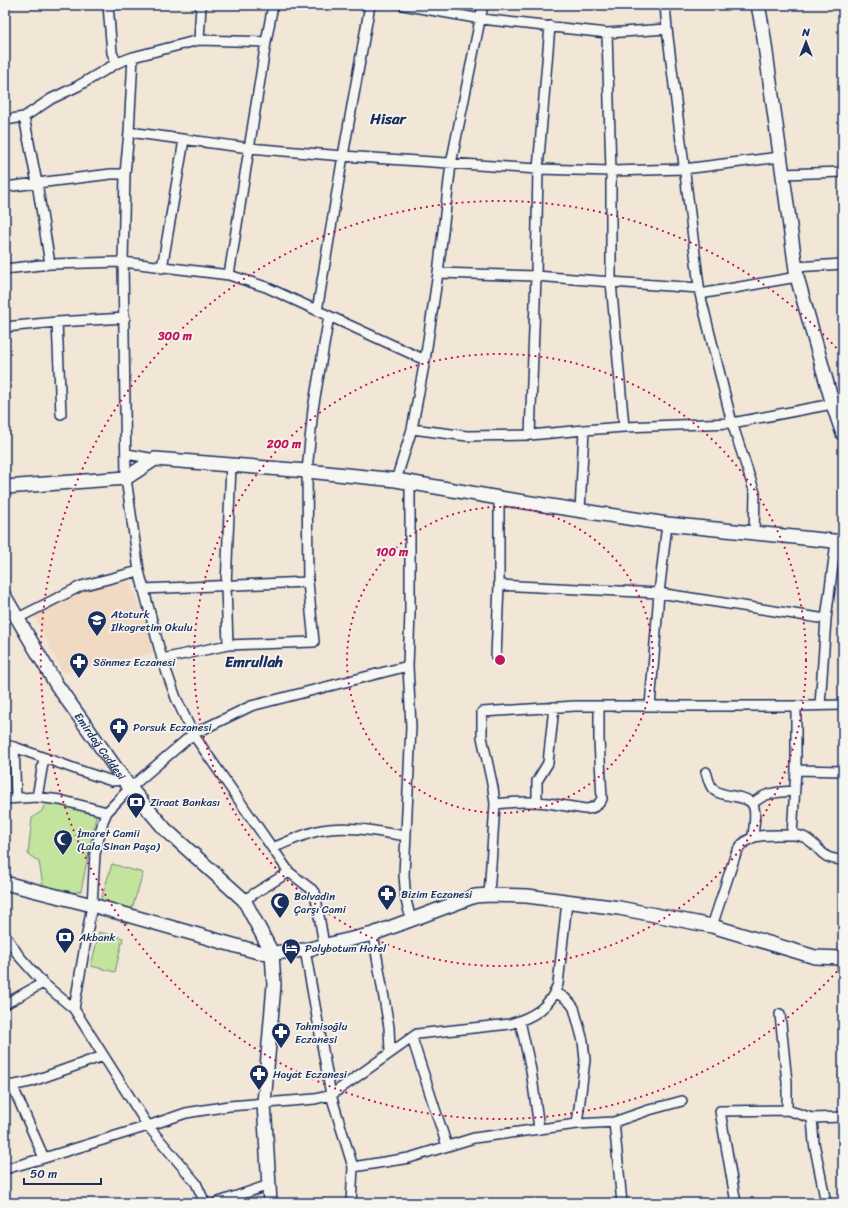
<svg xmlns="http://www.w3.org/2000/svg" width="848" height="1208" viewBox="0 0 848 1208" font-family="Sriracha,sans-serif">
<rect width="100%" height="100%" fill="#f2e6d7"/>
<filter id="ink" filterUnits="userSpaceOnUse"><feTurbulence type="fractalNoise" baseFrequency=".025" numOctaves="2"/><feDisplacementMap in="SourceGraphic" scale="8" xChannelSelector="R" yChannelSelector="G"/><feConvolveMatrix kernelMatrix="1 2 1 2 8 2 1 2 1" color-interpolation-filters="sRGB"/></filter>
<g filter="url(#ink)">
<!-- built -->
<path fill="#f0dac4" d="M128,578L145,620L153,653L63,673L34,616L83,589Z"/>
<!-- green -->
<path fill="#c3e49c" stroke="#6f8a7d" d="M46,800L97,812L81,891C68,895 55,890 43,885L39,862L28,854L32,818L42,811Z
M112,864L143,873L131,912L100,903Z
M99,932L123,938L115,972L91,966Z"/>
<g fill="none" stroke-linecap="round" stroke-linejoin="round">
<defs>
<path id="street" d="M108,5L112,53L117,63
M403,5L481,19L607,33L667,29
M665,5L667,29L700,294L732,423L755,493L754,534
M607,33L611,171V282L624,427
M199,40L201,5
M133,57L129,132L125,174L123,262L126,478L139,571L162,659L176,698L193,734L289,872L315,892L324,945
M24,117L37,183L50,264L123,262L229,275L266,287L425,360
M5,120L24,117L51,99L78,86L117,63L133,57L199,40L266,42
M129,132L249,148L343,156L538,169L611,171L684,169L780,157
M782,174L843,172
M5,187L111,174H125
M795,267L843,264
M162,268L184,140
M5,269L50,264
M438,273L536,276L611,282L699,288
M229,275L266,42L273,5
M700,294L797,277
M317,311L343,156L370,5
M57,322L61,414
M5,327L57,322L125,318
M412,429L467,436L530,435L584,430L624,427L732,423L843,402
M530,435L536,276L538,169L550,26
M127,454L155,459
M396,480L412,429L425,360L438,273L451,164L483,5
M410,483V613L408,666L411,727L404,875L406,900L411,920
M580,511L584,430
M499,585L659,593L826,619
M143,589L308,582
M18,618L81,586L139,571
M228,645L226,586L231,465
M496,657L499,585V498
M162,659L228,645L314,642L308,582L307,471L313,409L329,316
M820,705L826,619L836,542
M650,706L659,593L667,524
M796,706V770L792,835C797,835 803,836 807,839C823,849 819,859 843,860
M5,745L14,747L84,772L112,781L124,780
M14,747L16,797
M796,770L843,771
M706,772C708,777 709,785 713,789C722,799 751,793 754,808C756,816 754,827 753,836
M37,797L44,758
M5,799L37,797L60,800L107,812
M537,802V781L548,763L554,707
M495,804C512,802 530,801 548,803C560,805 572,807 585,809C592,809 598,806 602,799L599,740V706
M752,804C765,792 778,792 794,791
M272,848C288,842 305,833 322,830C350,825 378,832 406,836
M489,895L495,804L493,788L482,737V712L575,706H796L843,705
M244,900L289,872
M712,926L735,856C745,830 769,836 792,835
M373,934L389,1027L390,1053
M5,935L19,956L43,983L74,1009L148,1126L196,1183L205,1203
M305,950L331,1095L353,1167L351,1203
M842,958L843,973
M555,993C564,996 569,1000 574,1008L583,1041L585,1060L577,1124
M5,1004L43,983
M74,1009L92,905L95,854L103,821L107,812L130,788L193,734L251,706L408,666
M780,1014L787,1082V1110
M520,1021L531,1070L539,1128
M412,1038L447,1146
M12,1085L44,1158
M5,1087L30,1082L103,1056
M812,1118L814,1143L826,1203
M614,1122L622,1203
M353,1167L409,1158L474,1138L577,1124L614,1122L649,1110L682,1101
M5,1169L44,1158L148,1126L186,1113L229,1106L315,1099L331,1095L417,1034L510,1024C533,1017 550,1008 558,984L567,902
M216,1203L269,1185
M736,1203L720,1111L787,1110L812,1118L843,1117"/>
<g id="secondary">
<path d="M758,5L763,31L797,277L833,405L843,434"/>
<path d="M5,487L126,478L155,459L307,471L396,480L499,498L667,524L843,542"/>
<path id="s1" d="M5,597L56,684L130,788L165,829L244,900L272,953L274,985L264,1103L270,1203"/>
<path d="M5,883L92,905L258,952L272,953L305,950L373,934L475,896L489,895L527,896L619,908L712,926L815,957L843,958"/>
</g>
</defs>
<!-- street casing -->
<use href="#street" stroke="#1b2f5e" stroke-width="12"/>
<!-- secondary casing -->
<use href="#secondary" stroke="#1b2f5e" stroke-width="16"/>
<!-- street -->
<use href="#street" stroke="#f6f6f2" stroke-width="9"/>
<!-- secondary -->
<use href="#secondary" stroke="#f6f6f2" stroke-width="13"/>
</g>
</g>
<!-- distance rings -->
<g fill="none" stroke="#c2185b" stroke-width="2" stroke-dasharray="2 4">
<circle cx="500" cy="660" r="153"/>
<circle cx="500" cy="660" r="306"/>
<path d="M841 967A459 459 0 1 1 841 353"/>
</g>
<!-- icons -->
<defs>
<symbol id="school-pin" viewBox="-11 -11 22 30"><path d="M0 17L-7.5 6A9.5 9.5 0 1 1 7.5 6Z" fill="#1b2f5e" stroke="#f6f6f2"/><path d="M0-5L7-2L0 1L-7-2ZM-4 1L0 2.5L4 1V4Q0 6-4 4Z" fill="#fff"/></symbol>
<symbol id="pharmacy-pin" viewBox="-11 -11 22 30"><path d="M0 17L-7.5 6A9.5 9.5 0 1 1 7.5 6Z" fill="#1b2f5e" stroke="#f6f6f2"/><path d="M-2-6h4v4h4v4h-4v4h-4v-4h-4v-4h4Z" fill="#fff"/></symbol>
<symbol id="bank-pin" viewBox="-11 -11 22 30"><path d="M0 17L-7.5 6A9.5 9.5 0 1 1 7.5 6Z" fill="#1b2f5e" stroke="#f6f6f2"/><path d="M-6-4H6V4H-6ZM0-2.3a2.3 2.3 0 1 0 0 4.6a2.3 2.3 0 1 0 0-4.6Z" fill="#fff"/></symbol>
<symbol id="mosque-pin" viewBox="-11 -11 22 30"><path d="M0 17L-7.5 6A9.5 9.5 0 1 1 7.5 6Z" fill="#1b2f5e" stroke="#f6f6f2"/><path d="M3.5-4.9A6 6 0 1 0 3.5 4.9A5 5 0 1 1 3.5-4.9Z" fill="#fff"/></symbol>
<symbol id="hotel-pin" viewBox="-11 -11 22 30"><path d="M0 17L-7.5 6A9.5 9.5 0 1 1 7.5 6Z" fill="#1b2f5e" stroke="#f6f6f2"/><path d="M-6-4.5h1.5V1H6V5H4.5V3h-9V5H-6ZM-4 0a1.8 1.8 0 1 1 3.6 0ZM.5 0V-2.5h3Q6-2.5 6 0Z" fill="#fff"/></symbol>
</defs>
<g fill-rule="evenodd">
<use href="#school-pin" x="86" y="609" width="22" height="30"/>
<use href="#pharmacy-pin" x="68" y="651" width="22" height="30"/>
<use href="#pharmacy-pin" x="108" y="716" width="22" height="30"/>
<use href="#bank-pin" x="125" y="791" width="22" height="30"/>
<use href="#mosque-pin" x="52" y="828" width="22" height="30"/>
<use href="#pharmacy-pin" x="376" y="883" width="22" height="30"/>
<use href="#mosque-pin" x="269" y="891" width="22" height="30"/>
<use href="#bank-pin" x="54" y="926" width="22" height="30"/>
<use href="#hotel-pin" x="280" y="937" width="22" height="30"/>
<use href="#pharmacy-pin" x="270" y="1021" width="22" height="30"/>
<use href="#pharmacy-pin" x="248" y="1063" width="22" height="30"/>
</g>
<g text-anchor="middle" stroke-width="3.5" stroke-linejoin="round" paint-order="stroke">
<!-- poi labels -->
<g font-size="11" fill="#1b2f5e" stroke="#f6f6f2" text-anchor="start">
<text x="111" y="618">Ataturk<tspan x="111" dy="13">Ilkogretim Okulu</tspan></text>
<text x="93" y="666">Sönmez Eczanesi</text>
<text x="133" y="731">Porsuk Eczanesi</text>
<text x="150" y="806">Ziraat Bankası</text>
<text x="77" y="837">İmaret Camii<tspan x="77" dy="13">(Lala Sinan Paşa)</tspan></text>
<text x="401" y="898">Bizim Eczanesi</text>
<text x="294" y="900">Bolvadin<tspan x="294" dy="13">Çarşı Cami</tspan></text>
<text x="79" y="941">Akbank</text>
<text x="305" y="952">Polybotum Hotel</text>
<text x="295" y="1030">Tahmisoğlu<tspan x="295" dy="13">Eczanesi</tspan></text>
<text x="273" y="1078">Hayat Eczanesi</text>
</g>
<!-- street labels -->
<g font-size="11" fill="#1b2f5e" stroke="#f6f6f2">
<text dy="4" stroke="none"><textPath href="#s1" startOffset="177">Emirdağ Caddesi</textPath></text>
</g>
<!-- district labels -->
<g font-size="15" font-weight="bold" fill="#1b2f5e" stroke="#f6f6f2">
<text x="388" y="124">Hisar</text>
<text x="254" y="667">Emrullah</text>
</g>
</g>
<circle cx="500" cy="660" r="6" fill="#c2185b" stroke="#f6f6f2" stroke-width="2"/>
<g font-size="12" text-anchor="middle" font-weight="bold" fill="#c2185b" stroke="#f6f6f2" stroke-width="3.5" stroke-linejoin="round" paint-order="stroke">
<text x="175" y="340">300 m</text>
<text x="284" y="448">200 m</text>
<text x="392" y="556">100 m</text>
</g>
<!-- margin -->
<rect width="848" height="1208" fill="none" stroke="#f6f6f2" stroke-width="20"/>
<rect x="10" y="10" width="828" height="1188" fill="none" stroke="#1b2f5e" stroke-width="1.5" filter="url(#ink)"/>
<!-- north arrow -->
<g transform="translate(806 42)" stroke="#f6f6f2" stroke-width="3" paint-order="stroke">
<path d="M0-3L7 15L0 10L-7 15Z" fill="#1b2f5e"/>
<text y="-6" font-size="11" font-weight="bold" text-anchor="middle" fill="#1b2f5e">N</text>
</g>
<!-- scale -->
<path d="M24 1178v6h77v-6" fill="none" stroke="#1b2f5e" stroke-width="2"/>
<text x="30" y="1178" font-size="12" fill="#1b2f5e" stroke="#f6f6f2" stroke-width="3" paint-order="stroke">50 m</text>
</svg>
